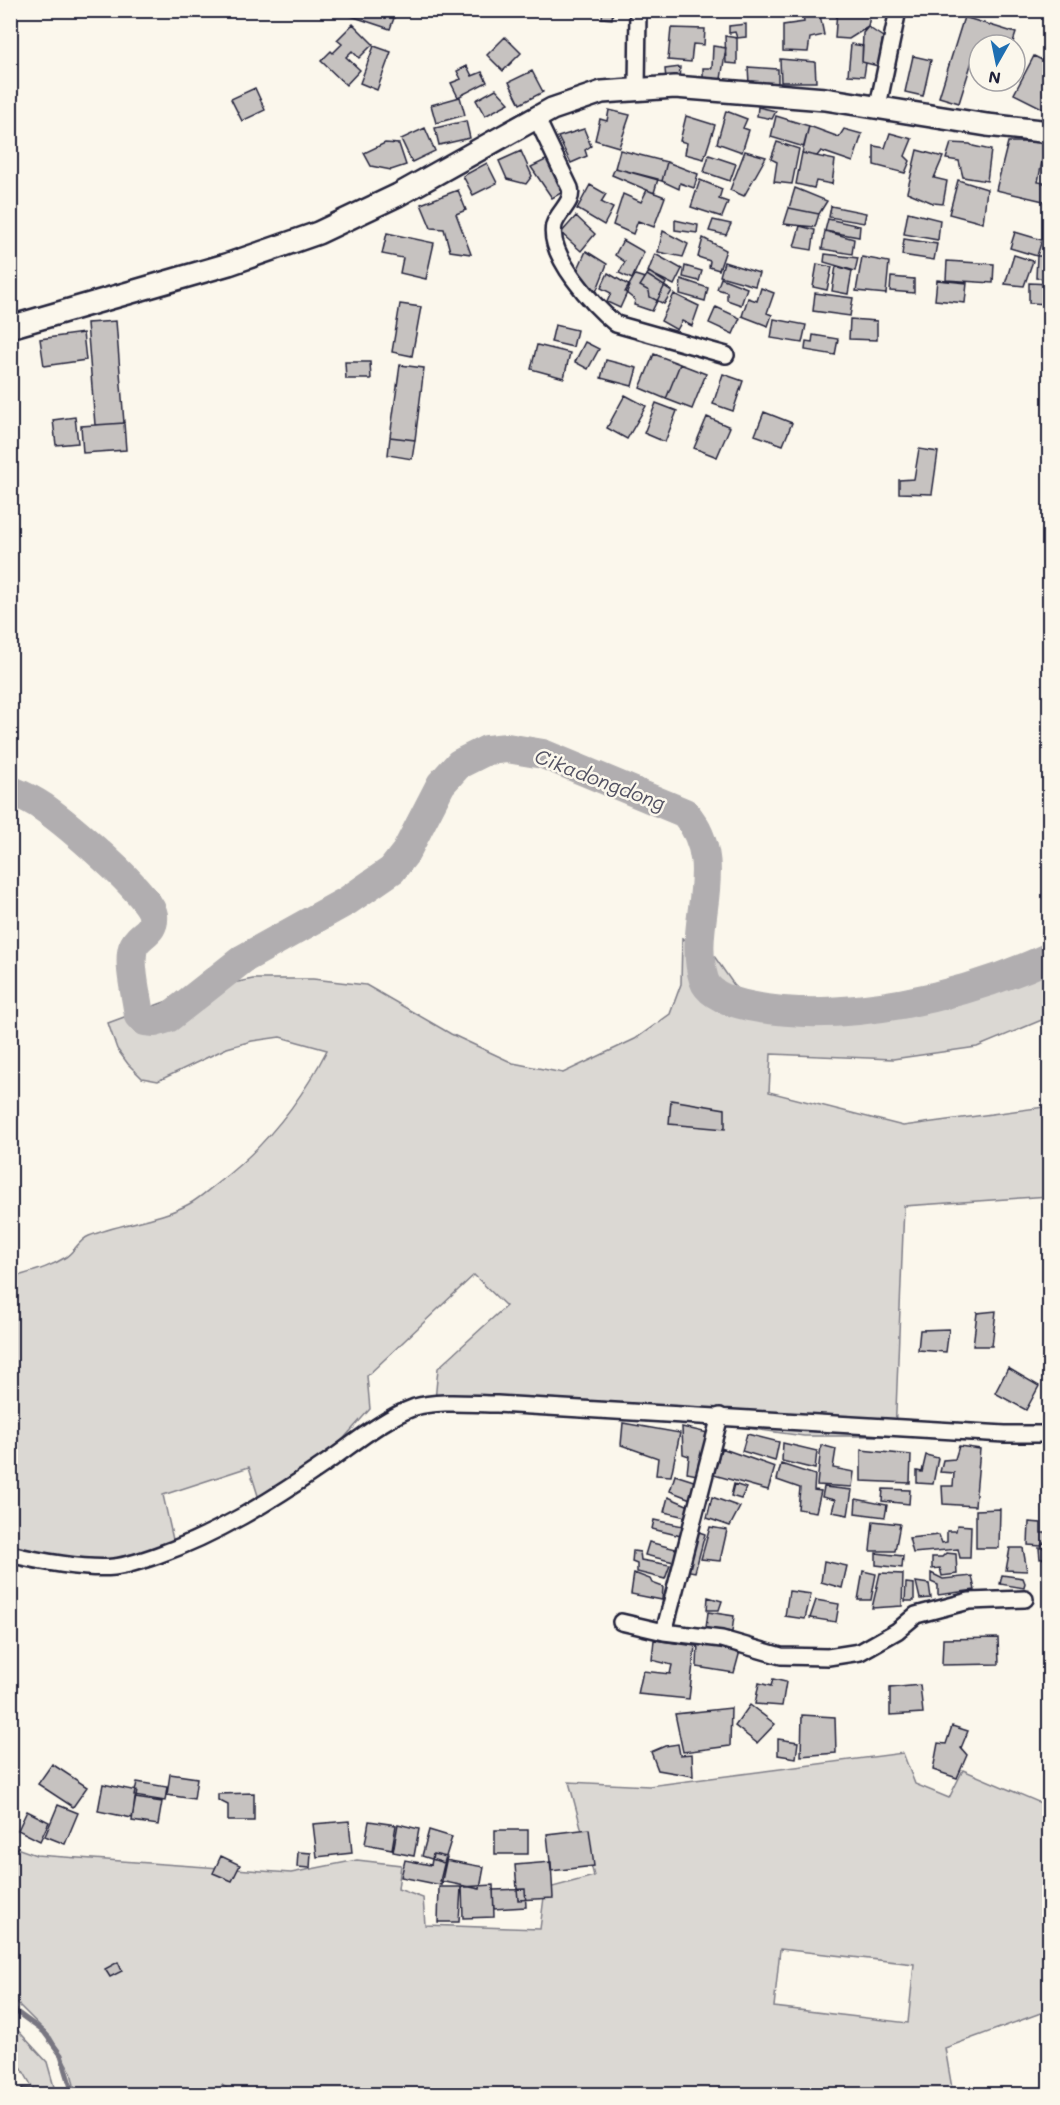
<svg xmlns="http://www.w3.org/2000/svg" width="1060" height="2105" viewBox="0 0 1060 2105" font-family="Mali,sans-serif">
<rect width="100%" height="100%" fill="#fbf7ec"/>
<filter id="ink" filterUnits="userSpaceOnUse"><feTurbulence type="fractalNoise" baseFrequency=".0167" numOctaves="2"/><feDisplacementMap in="SourceGraphic" scale="12" xChannelSelector="R" yChannelSelector="G"/><feConvolveMatrix kernelMatrix="1 2 1 2 8 2 1 2 1" color-interpolation-filters="sRGB"/></filter>
<g filter="url(#ink)">
<!-- green -->
<path fill="#dbd8d3" stroke="#7e7d87" stroke-width="1.5" fill-rule="evenodd" d="M682,938L712,953L734,985L753,1003L802,1005L890,992L1009,969L1049,956V1017L977,1047L893,1059L771,1054L769,1092L903,1126L1044,1107L1049,1165V1196L904,1206L895,1436H804L696,1421L435,1401L438,1368L506,1306L474,1275L367,1376L370,1409L329,1455L260,1502L249,1467L163,1495L174,1544L90,1564L11,1556V1278C30,1272 49,1268 66,1257C75,1251 79,1240 89,1236C121,1223 160,1220 189,1204C198,1199 207,1191 215,1185C263,1149 300,1103 327,1050L280,1037L252,1041L227,1048L158,1081L142,1078L128,1064L117,1049L108,1023L197,990L253,979H313L366,985L451,1034L513,1063L563,1073L635,1039L670,1014L681,984Z
M903,1753L915,1784L949,1798L963,1770L1043,1804L1049,1802V2010L945,2048L953,2094H235L222,2085L218,2094H76L71,2072L51,2037L11,1997V1846L36,1855L291,1873L357,1860L401,1865L398,1889L423,1898L425,1925L540,1929L545,1889L594,1876L569,1782L649,1786ZM780,1949L914,1964L908,2023L774,2007Z
M11,2023L47,2062L56,2094H34V2090L11,2050Z"/>
<g fill="none" stroke-linecap="round" stroke-linejoin="round">
<!-- stream -->
<path stroke="#787681" stroke-width="5" d="M10,2007L44,2032L61,2055L73,2094
M111,2094C128,2092 144,2091 161,2094"/>
<!-- river -->
<path stroke="#b1aeb0" stroke-width="30" d="M10,790C22,795 33,800 43,807C63,821 151,894 153,915C155,934 138,933 133,948C128,965 137,997 139,1016L145,1021L155,1022L168,1018L243,959L347,901L392,870L406,852L441,784L459,764L487,750L507,748L543,754L685,813C730,866 686,923 704,980C709,996 735,1003 749,1006C844,1025 963,997 1050,957"/>
</g>
<!-- building -->
<path fill="#c6c2c0" stroke="#22223b" stroke-width="1.5" d="M353,10H389L387,16L394,18L390,29L351,16Z
M603,10H613L612,19L602,18Z
M645,10H677L676,16Z
M803,10H837V13L820,15L824,35L810,38L808,52L783,51V25L804,22Z
M837,10H871L868,27L849,39L835,38Z
M964,17L1016,33L1012,45H979V56L974,55L959,103L939,97Z
M353,24L373,44L359,58L352,51L346,57L360,70L346,85L321,61L331,51L333,53L342,44L337,40Z
M746,24V37L737,38L735,32L729,33V26Z
M868,27L883,37L878,66L862,62L863,33Z
M671,28L705,29L704,45L693,44L691,62L668,60Z
M725,36L737,38V64L726,63Z
M505,37L521,53L503,71L487,55Z
M851,44L863,46L862,62L866,63L864,76L848,75Z
M374,46L391,52L377,90L360,83Z
M713,46L726,48L721,79L703,78V68H712Z
M913,56L931,60L923,96L905,92Z
M1034,56L1050,64V112L1014,94Z
M780,59L815,62L816,82H781Z
M467,66L472,76L482,72L487,82L458,97L451,83L461,79L457,71Z
M680,67L679,80L666,79L665,69Z
M748,67L778,69V84L749,83Z
M532,71L543,92L520,104L509,82Z
M255,88L265,110L242,121L231,99Z
M496,89L509,103L485,116L476,100Z
M460,97L465,115L436,123L431,105Z
M758,107L776,111L772,119L757,116Z
M609,110L630,115L619,147L595,140L600,119L607,121Z
M726,111L747,119L743,128L749,130L742,152L717,143Z
M686,116L715,125L704,159L685,154L687,143L680,141Z
M776,116L809,126L804,147L771,137Z
M466,121L470,138L439,145L435,128Z
M809,126L839,137L844,129L862,134L853,162L821,151L817,156L802,153Z
M425,128L435,151L412,162L401,139Z
M584,129L591,146L585,150L587,156L571,163L558,137Z
M890,133L912,139L905,156L910,161L905,173L874,165V146L885,148Z
M777,142L799,149L792,184L774,182L777,162L771,159Z
M1008,142H1046L1038,182L1050,184L1048,202L996,190Z
M385,143L399,144L406,165L391,170L371,166L364,153Z
M951,143L970,144L973,146L991,150L987,181L963,177L959,161L946,159Z
M620,150L667,162L662,181L615,168Z
M917,150L943,157L934,178L947,181L943,204L933,203L907,192Z
M521,151L532,176L526,184L507,179L499,161Z
M745,151L766,157L744,196L730,190Z
M802,153L835,160L832,184L816,181L814,188L796,184Z
M709,155L736,164L730,181L704,172Z
M552,157L570,188L552,198L531,167Z
M667,162L698,174L694,188L680,183L679,189L662,181Z
M487,163L497,183L473,195L463,176Z
M615,168L658,179L654,193L612,175Z
M700,180L722,189L719,199L728,202L722,217L691,207Z
M958,180L987,189L983,223L949,214Z
M590,185L606,194L601,202L613,208L604,225L577,209Z
M795,188L827,201L819,214L789,208Z
M458,190L466,210L456,214L471,254L450,251L444,229L431,228L421,204Z
M647,190L665,197L654,227L638,221L633,234L613,225L623,194L641,202Z
M831,206L866,213L864,223L829,217Z
M789,208L819,214L815,227L784,224Z
M908,212L940,220L938,240L904,234Z
M576,216L595,234L581,251L561,233Z
M828,219L860,226L859,237L825,231Z
M675,220L698,225L697,233L675,230Z
M713,220L731,224L726,235L709,231Z
M800,226L815,230L812,250L794,247Z
M663,231L688,244L683,257L658,252Z
M825,231L854,239L852,254L822,249Z
M1015,232L1042,240L1037,256L1010,248Z
M387,233L434,243L426,279L400,273L403,258L382,254Z
M703,238L726,250L719,270L709,267L710,261L698,257Z
M904,239L937,244L934,260L902,255Z
M623,240L644,252L632,279L619,273L625,262L615,255Z
M586,251L607,264L596,292L577,271Z
M655,254L682,269L674,285L648,272Z
M825,254L858,258L855,271L824,262Z
M1014,255L1033,261L1024,286L1005,284Z
M1037,256H1050V279L1036,278Z
M862,257L889,262L886,294L856,291Z
M947,261L994,264L993,283L946,280Z
M724,262L759,273L755,286L720,276Z
M817,264L832,267L827,290L813,287Z
M685,266L702,271L699,281L683,277Z
M836,266L852,271L848,294L832,291Z
M649,272L666,283L652,311L634,305L635,300L625,292L635,275L645,278Z
M608,273L630,286L620,308L607,302L611,293L601,288Z
M647,275L672,291L664,304L650,297L649,291L640,286Z
M891,277L914,279V293L890,291Z
M721,278L747,288L741,305L727,300V292L717,289Z
M681,279L708,288L705,301L680,294Z
M937,280L967,283L965,303L935,300Z
M1029,283L1050,284V304L1029,303Z
M761,288L774,293L767,313L772,315L768,326L742,316L748,298L757,301Z
M815,293L853,298L850,316L813,311Z
M674,294L699,306L692,326L682,321L677,330L661,321Z
M400,304L421,307L412,356L392,352Z
M716,307L740,318L733,334L709,323Z
M774,319L806,325L802,343L771,338Z
M850,319L877,321V340L849,339Z
M116,321L124,423L95,425L87,323Z
M555,325L577,330L573,347L551,342Z
M83,333L86,360L44,366L40,339Z
M813,335L838,339L835,355L805,350L806,341L812,342Z
M585,342L599,349L588,369L575,362Z
M537,345L570,353L564,378L531,369Z
M654,354L680,364L666,399L640,388Z
M606,360L637,368L632,386L601,378Z
M345,362H370L371,379H346Z
M680,364L706,374L692,409L666,399Z
M400,365L424,368L415,440L390,437Z
M723,374L743,381L733,411L713,404Z
M625,395L646,406L627,439L607,428Z
M656,403L677,411L665,442L644,433Z
M764,412L792,423L783,445L755,435Z
M75,417L78,443L56,445L53,420Z
M707,417L730,427L717,457L694,448Z
M124,423L126,450L83,453L81,426Z
M390,437L415,440L412,459L388,455Z
M919,449L938,452L932,494L899,493V480L914,479Z
M671,1100L725,1109V1129L669,1124Z
M996,1311L992,1346H973L977,1313Z
M949,1329L946,1352L918,1350L920,1330Z
M1008,1368L1039,1386L1026,1410L995,1393Z
M623,1423L680,1433L671,1476L656,1475L658,1458L621,1445Z
M682,1427L708,1433L702,1476L687,1473L689,1456L683,1454Z
M747,1434L779,1442L775,1461L742,1451Z
M783,1443L817,1451L815,1469L782,1461Z
M821,1445L836,1449L833,1468L854,1472L852,1487L817,1485Z
M959,1446L980,1449L975,1506L943,1504L942,1486H953L954,1473L940,1472L943,1460L955,1459Z
M721,1448L775,1467L768,1490L714,1475Z
M861,1450L911,1455L910,1483L861,1481Z
M926,1455L938,1458L933,1484L917,1483V1471L922,1472Z
M781,1464L815,1475L814,1490L821,1491L816,1512L798,1509L800,1488L777,1480Z
M675,1475L700,1483L693,1500L670,1491Z
M734,1484L746,1488L741,1499L731,1496Z
M824,1487L852,1490L848,1515L832,1512L835,1500L822,1497Z
M883,1489L910,1490L909,1504L882,1501Z
M668,1497L694,1508L690,1518L664,1512Z
M712,1497L740,1507L730,1526L707,1518Z
M856,1499L887,1505L885,1517L855,1513Z
M1000,1509L999,1548H976V1510Z
M654,1520L683,1526L681,1536L652,1529Z
M873,1521L900,1524L895,1551H870Z
M1029,1522L1041,1523V1533H1050V1544L1043,1543L1041,1546L1028,1545Z
M957,1525L971,1526L970,1558H960L958,1549L913,1553L909,1538L939,1535L942,1543L947,1542V1531H956Z
M710,1527L727,1530L720,1561L701,1559Z
M693,1530L705,1534L695,1572L684,1570Z
M649,1542L676,1549L674,1562L645,1555Z
M1050,1547V1558L1040,1559L1039,1548Z
M1010,1548H1023L1027,1571L1006,1570Z
M633,1551L640,1552L641,1560L670,1565L665,1579L637,1572V1564L632,1562Z
M876,1553L903,1556L902,1568L876,1565Z
M946,1553L956,1554L957,1574L942,1576L940,1568L932,1569V1557H942Z
M824,1561L847,1566L842,1588L821,1582Z
M863,1571L876,1574L871,1600H858Z
M634,1573L650,1579L652,1583L663,1587L662,1600L631,1594Z
M880,1573L903,1574L902,1606L872,1608Z
M931,1573L943,1579L972,1576L975,1590L938,1595V1585L931,1582Z
M1002,1575L1023,1578L1025,1583L1024,1588L1000,1584Z
M916,1582L929,1584L931,1598L920,1599Z
M906,1583L914,1584V1601H905Z
M789,1591L811,1594L805,1619L785,1616Z
M708,1597L722,1601L719,1610H707Z
M816,1600L839,1604L836,1622L810,1618Z
M708,1612L734,1616L732,1632L706,1628Z
M998,1638L999,1664L942,1665L943,1639Z
M654,1640L695,1646L689,1699L638,1694L643,1671L670,1674L672,1665L652,1660Z
M698,1642L740,1651L734,1673L697,1667Z
M773,1679L786,1682L782,1706L755,1704L759,1683L771,1686Z
M920,1685L923,1713L890,1715V1688Z
M750,1705L775,1724L757,1743L735,1726Z
M731,1708L730,1746L683,1752L675,1714Z
M802,1715L835,1717L836,1753L801,1756Z
M952,1726L968,1731L961,1748L967,1755L957,1778L933,1770L938,1743L946,1744Z
M778,1739L798,1742L796,1758L778,1755Z
M678,1744L680,1755L692,1754L693,1776L658,1770L651,1752L665,1746Z
M52,1764L87,1787L73,1807L38,1784Z
M170,1774L197,1778L194,1799L167,1795Z
M137,1782L167,1787L165,1801L134,1796Z
M103,1784L137,1791L132,1818L98,1811Z
M254,1793V1821H228V1805L218,1800V1794Z
M135,1798L162,1802L158,1825L132,1821Z
M58,1805L78,1813L65,1844L45,1836Z
M27,1811L49,1822L40,1841L18,1830Z
M349,1821L352,1853L317,1857L313,1824Z
M369,1821L396,1825L392,1849L365,1844Z
M398,1824L419,1829L414,1856L393,1852Z
M589,1829L594,1866L551,1871L547,1834Z
M429,1830L452,1837L444,1863L422,1856Z
M495,1830H528V1854H495Z
M298,1852L311,1853L310,1868L297,1867Z
M433,1854L447,1857L441,1885L401,1877L405,1860L431,1865Z
M221,1856L240,1865L232,1881L213,1873Z
M445,1860L484,1867L480,1889L440,1881Z
M551,1862L553,1898L518,1900L515,1865Z
M493,1885L494,1917L463,1918L462,1887Z
M439,1887H461L459,1922H438Z
M525,1889L526,1907L494,1909L493,1890Z
M118,1962L122,1971L110,1977L105,1969Z
M22,2088L33,2089V2094H22Z"/>
<g fill="none" stroke-linecap="round" stroke-linejoin="round">
<defs>
<path id="street" d="M637,90L638,10
M878,106L898,10
M537,119L570,188C574,203 558,211 554,225C547,256 594,306 616,324L726,355
M10,1554C37,1561 88,1570 114,1567C130,1565 144,1560 158,1555C217,1534 271,1501 323,1465C352,1445 382,1419 415,1407C438,1400 474,1404 497,1404L1005,1434H1050
M621,1622L664,1632L720,1416
M664,1632L722,1639L781,1656L828,1657L860,1652L897,1631L916,1615L969,1601L1025,1599"/>
<path id="secondary" d="M10,327L229,264L318,233L398,195L552,109L602,92L675,87L825,99L987,125L1050,132"/>
</defs>
<!-- street casing -->
<use href="#street" stroke="#22223b" stroke-width="20"/>
<!-- secondary casing -->
<use href="#secondary" stroke="#22223b" stroke-width="26"/>
<!-- street -->
<use href="#street" stroke="#fbf7ec" stroke-width="15"/>
<!-- secondary -->
<use href="#secondary" stroke="#fbf7ec" stroke-width="21"/>
</g>
</g>
<g text-anchor="middle" stroke-width="5" stroke-linejoin="round" paint-order="stroke">
<!-- water labels -->
<g font-size="20" font-style="italic" fill="#545364" stroke="#fbf7ec">
<text transform="translate(600 780) rotate(21)" y="7">Cikadongdong</text>
</g>
</g>
<!-- margin -->
<rect width="1060" height="2105" fill="none" stroke="#fbf7ec" stroke-width="36"/>
<rect x="18" y="18" width="1024" height="2069" fill="none" stroke="#22223b" stroke-width="2" filter="url(#ink)"/>
<!-- north arrow -->
<g transform="translate(997 63) rotate(189)"><circle r="28" fill="#fbf7ec" stroke="#a4a2a5" stroke-width="1.5"/>
<path d="M0-4.5L10 22L0 15L-10 22Z" fill="#1f6fb2"/>
<text y="-9" font-size="16" font-weight="bold" text-anchor="middle" fill="#22223b">N</text>
</g>
</svg>
